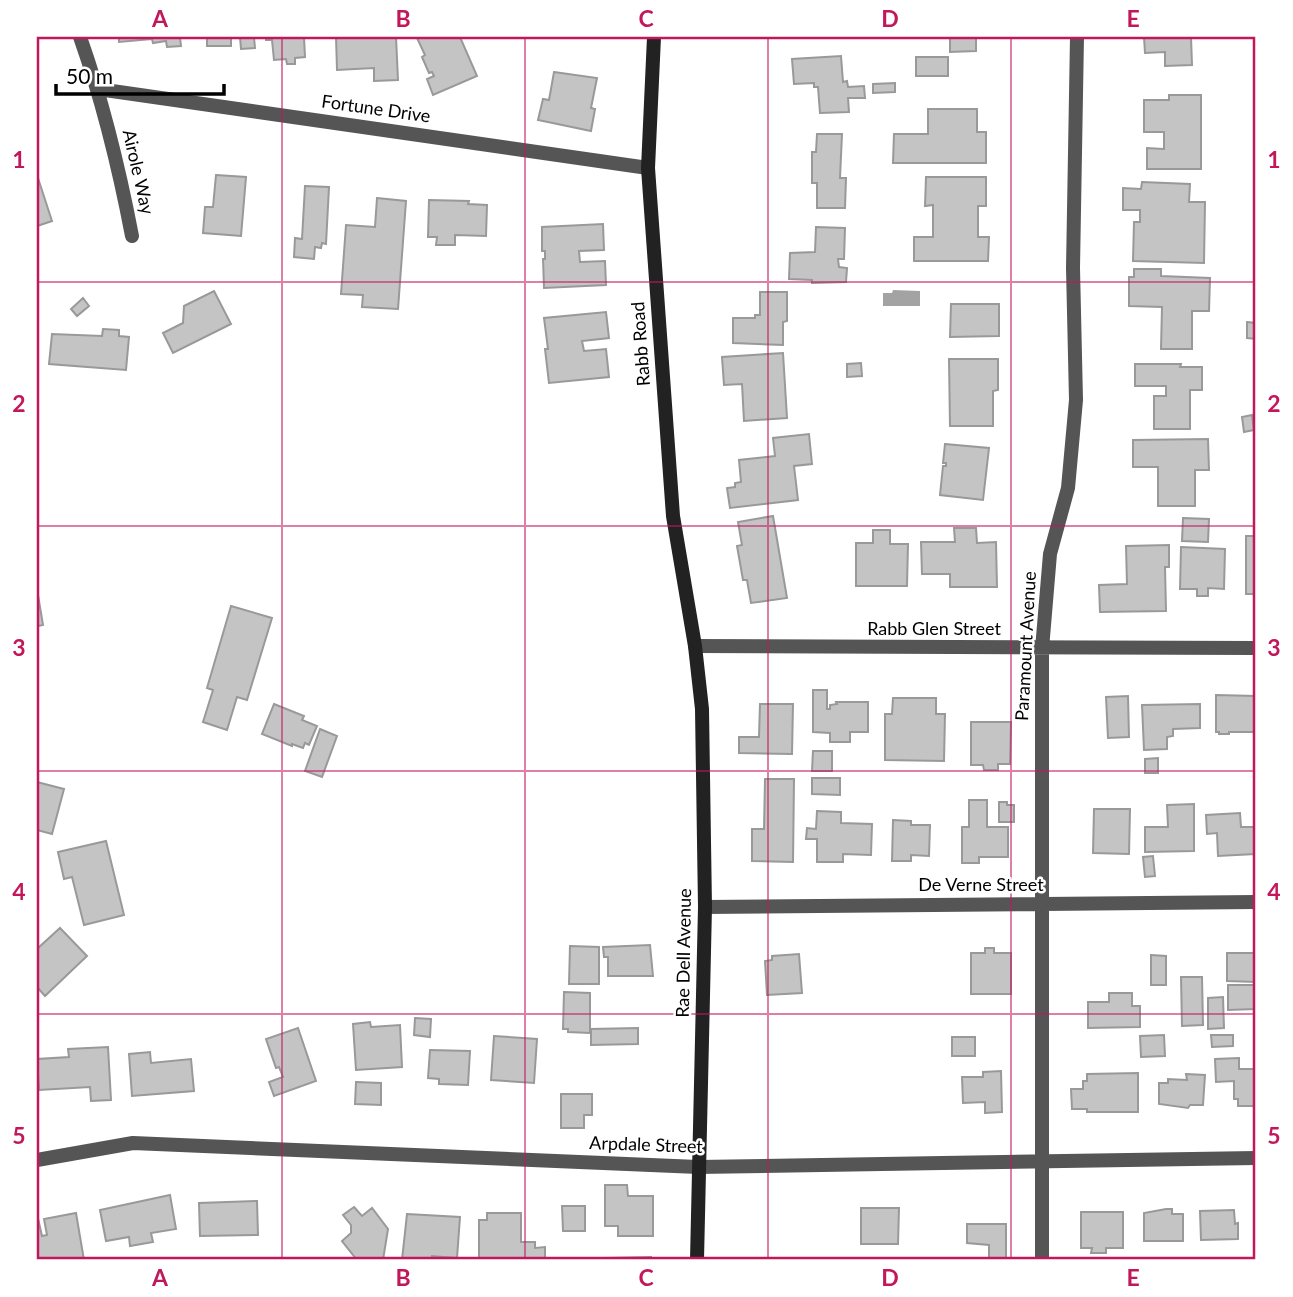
<svg xmlns="http://www.w3.org/2000/svg" width="1293" height="1297" viewBox="0 0 1293 1297" font-family="Lato,sans-serif">
<rect width="100%" height="100%" fill="#fff"/>
<!-- water -->
<path fill="#a3a3a3" d="M893,290L920,291V306H883V293H892Z"/>
<!-- building -->
<path fill="#c4c4c4" stroke="#999" stroke-width="2" d="M119,37H180L181,46L167,47L166,41L153,43L152,39L119,42Z
M207,37H231V46H207Z
M240,37H254L255,48L241,49Z
M266,37H304L305,57L295,58V64H287L286,59L274,60L272,40H266Z
M336,37H396L398,80L374,81V68L337,70Z
M421,37H460L477,76L433,95L427,79L434,76L432,72L429,73L422,57L425,55L417,38Z
M950,37H976V51L950,52Z
M1144,37H1191L1192,65L1165,66V52L1145,53Z
M841,56L843,82L847,81L848,87L864,86L865,98H848L849,112L820,113L818,87H814V83L794,84L792,59Z
M916,57H948V76H916Z
M554,72L597,78L591,108L595,109L591,131L538,120L543,99L549,100Z
M895,83V92L873,93V84Z
M1169,95H1201V169H1147V148L1164,149V132H1144V100H1169Z
M928,109H977V132H986V163H893L894,134H928Z
M817,134H842L840,178H846L845,208H817V183H812V152H816Z
M37,175L52,221L37,226Z
M216,175L246,177L241,236L203,233L205,207H213Z
M926,177H986V206H978V237H989L988,261H914V237H933V205L925,206Z
M1142,182L1190,184L1189,202H1205L1204,263L1133,261L1134,222H1140V210H1123V188L1141,189Z
M305,186L329,187L326,244L322,243L321,248L315,247L314,259L294,257L295,238L302,239Z
M377,198L406,201L398,309L362,307L363,295L341,294L346,225L375,227Z
M429,200L469,201L468,204L487,205L486,236L455,235V245H436L437,237H428Z
M603,224L604,250L579,251L580,262L605,261L606,285L544,288L543,259H545V251H542V227Z
M816,227L845,228L844,259H838L839,267L847,268L846,282L812,283V280L789,279L790,253L815,252Z
M1134,269H1161V276L1210,278L1209,311H1192V349H1161L1162,307L1129,306V277H1134Z
M214,291L231,324L173,353L163,333L183,323L184,306Z
M760,292H787V321L783,322V345L733,343V318H755V315H760Z
M83,298L89,306L77,316L71,309Z
M951,304H999V336L950,337Z
M606,312L609,338L582,341L584,351L606,349L609,377L549,383L545,349H548L544,318Z
M1247,322L1256,323V339L1247,338Z
M103,329L119,330V336L129,337L126,370L49,364L52,334L102,336Z
M783,353L787,418L744,421L742,384L724,385L722,357Z
M949,359H998V390L993,391V426H950Z
M861,363L862,376L847,377V364Z
M1135,364H1181L1180,367H1202V390H1190V429H1154V396H1166V386H1135Z
M1252,415L1254,430L1244,432L1242,417Z
M809,434L812,464L794,466L798,500L730,508L727,488L735,487V483L741,482L739,460L775,456L773,438Z
M1208,439L1209,470H1195V506H1158V467H1133V440Z
M945,444L989,448L983,500L940,495L943,466H946V463H943Z
M773,516L787,598L751,603L747,580H743L737,546L742,545L738,522Z
M1183,518L1209,519L1208,542L1182,541Z
M954,528H976L977,543L996,542L997,587H950V574H922L921,542H955Z
M873,530H890V544H908L907,586H856V543H873Z
M1246,536H1256V594H1246Z
M1169,545V567H1165L1166,611L1100,612L1099,585L1127,584L1126,546Z
M1181,547L1225,549L1224,589L1208,588V596H1197V589H1180Z
M37,589L43,625L38,626L37,644Z
M231,606L272,618L247,700L237,697L227,730L203,722L213,690L207,688Z
M813,690H827V709H830V705L837,704L836,702H868V732H850V742H830V733L813,732Z
M1216,695L1256,696V732H1229V734H1219V732H1216Z
M1128,696L1129,737L1108,738L1106,697Z
M893,698H936V714H945L944,761L885,760V714H892Z
M274,704L304,716L302,720L317,726L309,745L305,743L303,748L292,744V746L262,734Z
M760,704H793L792,754L739,753V737H759Z
M1200,704V728L1173,729V736L1167,737V749L1144,750L1142,705Z
M971,722H1011L1010,764H998V770H984L983,765H971Z
M320,729L337,736L322,777L305,771Z
M813,751H832V771H812Z
M1158,758V773H1145V759Z
M812,778H840V795L812,794Z
M765,779H794L793,862L752,861V829H764Z
M37,782L64,789L52,834L37,830Z
M969,800H987V827H1008V857H979V863H962V827H969Z
M999,802H1007V805H1014V822H999Z
M1194,804V851L1145,852V827H1168L1167,805Z
M1094,809H1130L1129,854L1093,853Z
M817,811L841,812V823L872,824L871,855L843,854V862H817V839H806L807,828L816,829Z
M1240,813L1241,827H1254L1255,854L1218,856L1217,833L1207,834L1206,815Z
M893,820L911,821V825H930L929,856L911,855V861H892Z
M106,841L124,915L84,925L72,877L64,879L58,852Z
M1153,856L1155,876L1145,877L1143,857Z
M60,928L87,956L45,996L37,987V949Z
M650,945L653,976H608V957H604L603,947Z
M570,946L599,947V984H569Z
M985,948H994V953H1011V994H971V953H985Z
M1227,953H1256V982L1227,981Z
M799,954L802,993L767,995L765,961L772,960V956Z
M1151,955L1166,956V985H1151Z
M1181,977H1202L1203,1025L1182,1026Z
M1228,985H1256V1009L1228,1010Z
M564,992L590,993V1033L568,1032V1029H563Z
M1109,993H1132V1006H1140V1027L1088,1028V1002H1109Z
M1223,997L1224,1028L1208,1029V998Z
M415,1018L431,1019L430,1037L414,1035Z
M370,1022L371,1027L400,1025L402,1067L356,1070L353,1024Z
M298,1028L316,1081L274,1096L269,1082L283,1077L279,1067L276,1068L266,1039Z
M638,1028V1044L591,1045V1029Z
M1164,1035L1165,1056L1141,1057L1140,1036Z
M1211,1035H1233V1046L1212,1047Z
M494,1036L537,1039L534,1083L491,1080Z
M952,1037H975V1056H952Z
M108,1047L111,1100L91,1101L90,1087L39,1090L37,1059L69,1057L68,1049Z
M430,1050L470,1051L468,1085L439,1084V1079L428,1078Z
M150,1052L151,1063L191,1059L194,1091L132,1096L129,1054Z
M1239,1058V1069H1256V1106H1238V1099H1234V1081L1216,1082L1215,1059Z
M1001,1071L1002,1112L985,1113V1102L963,1103L962,1077H983V1072Z
M1138,1073V1112H1087V1109H1072L1071,1089H1083V1081H1087V1074Z
M1186,1074L1205,1075L1203,1105H1190L1188,1108L1159,1104V1083H1168V1079L1187,1080Z
M356,1082L381,1083V1105L355,1104Z
M561,1094H592V1115H584V1128H561Z
M605,1185H627L628,1196H653V1236H618V1226H605Z
M170,1195L176,1229L151,1233L153,1242L130,1246L129,1237L106,1241L100,1210Z
M257,1201L258,1235L200,1236L199,1203Z
M562,1206H585V1231H563Z
M354,1207L362,1216L372,1208L388,1229L383,1260H357L342,1241L351,1233V1225L343,1215Z
M861,1208H899L898,1244H861Z
M1166,1209H1172V1214H1183V1241H1144V1213Z
M1234,1210L1235,1224L1238,1223V1239L1201,1240L1200,1211Z
M1081,1212H1123V1248H1106V1253H1091L1092,1248H1081Z
M76,1213L84,1260H37V1214L42,1236L47,1235L44,1219Z
M487,1213H521V1242H535V1248L545,1247V1260H479V1220H487Z
M407,1214L460,1217L457,1258L432,1256V1260H402Z
M967,1224H1006V1260H989V1245L967,1243Z
M651,1257V1260H605V1258Z"/>
<g fill="none" stroke-linecap="round" stroke-linejoin="round">
<!-- street -->
<path stroke="#555" stroke-width="14" d="M80,37C103,102 119,168 132,236
M98,89L648,168
M695,646L1256,648
M705,907L1256,902
M37,1160L133,1143L698,1167L1256,1158
M1042,1260V649L1050,554L1068,488L1076,400L1073,268L1077,37"/>
<!-- secondary -->
<path stroke="#222" stroke-width="14" d="M654,37L648,168L673,516L695,646L702,709L705,907L697,1260"/>
</g>
<!-- grid -->
<path fill="none" stroke="#c2185b" stroke-width="2" stroke-opacity="0.55" d="M282,37V1260M525,37V1260M768,37V1260M1011,37V1260M37,282H1256M37,526H1256M37,771H1256M37,1014H1256"/>
<g text-anchor="middle" stroke-width="5" stroke-linejoin="round" paint-order="stroke">
<!-- street labels -->
<g font-size="18" fill="#000" stroke="#fff">
<text transform="translate(376 109) rotate(8)" y="6">Fortune Drive</text>
<text transform="translate(138 172) rotate(77)" y="6">Airole Way</text>
<text transform="translate(641 344) rotate(-94)" y="6">Rabb Road</text>
<text x="934" y="635">Rabb Glen Street</text>
<text transform="translate(1026 646) rotate(-87)" y="6">Paramount Avenue</text>
<text x="981" y="891">De Verne Street</text>
<text transform="translate(684 953) rotate(-89)" y="6">Rae Dell Avenue</text>
<text transform="translate(646 1145) rotate(2)" y="6">Arpdale Street</text>
</g>
</g>
<!-- border -->
<rect width="1293" height="1297" fill="none" stroke="#ffffff" stroke-width="77"/>
<!-- scale -->
<path d="M56 84v10h168v-10" fill="none" stroke="#000000" stroke-width="3.5"/>
<text x="66" y="84" font-size="21" fill="#000000" stroke="#ffffff" stroke-width="5" paint-order="stroke">50 m</text>
<rect x="38" y="38" width="1216" height="1220" fill="none" stroke="#c2185b" stroke-width="2.5"/>
<g font-size="23" text-anchor="middle" font-weight="bold" fill="#c2185b">
<text x="160" y="27">A</text>
<text x="403" y="27">B</text>
<text x="646" y="27">C</text>
<text x="890" y="27">D</text>
<text x="1133" y="27">E</text>
<text x="19" y="168">1</text>
<text x="1274" y="168">1</text>
<text x="19" y="412">2</text>
<text x="1274" y="412">2</text>
<text x="19" y="656">3</text>
<text x="1274" y="656">3</text>
<text x="19" y="900">4</text>
<text x="1274" y="900">4</text>
<text x="19" y="1144">5</text>
<text x="1274" y="1144">5</text>
<text x="160" y="1286">A</text>
<text x="403" y="1286">B</text>
<text x="646" y="1286">C</text>
<text x="890" y="1286">D</text>
<text x="1133" y="1286">E</text>
</g>
</svg>
